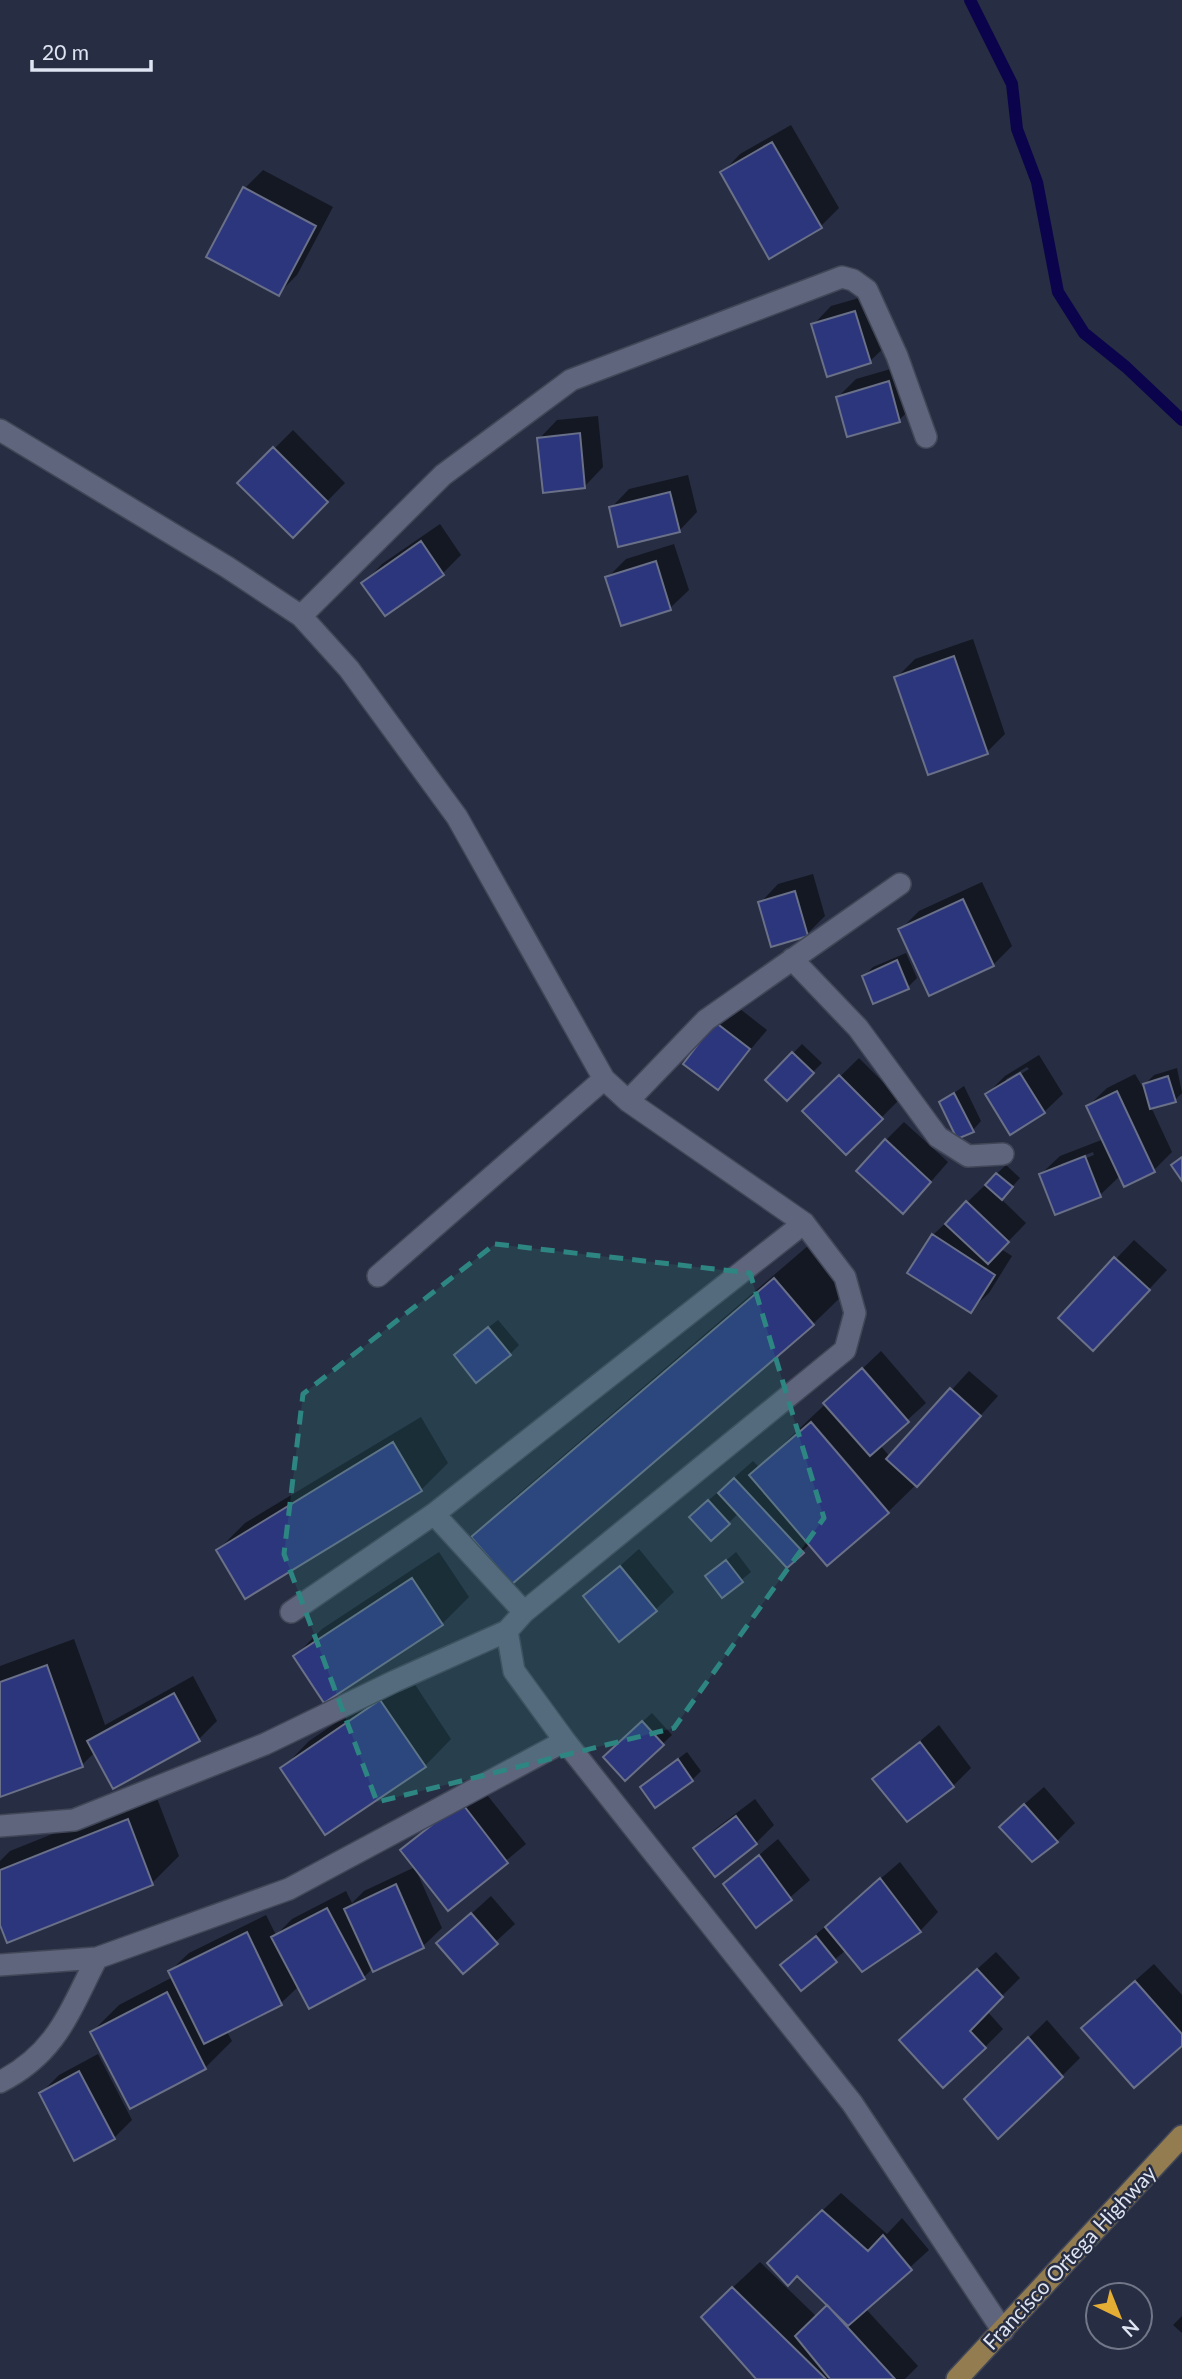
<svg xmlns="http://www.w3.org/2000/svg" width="1182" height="2379" viewBox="0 0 1182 2379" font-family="Lato,sans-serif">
<rect width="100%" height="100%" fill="#272d42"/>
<!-- shadow -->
<path fill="#0007" fill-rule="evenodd" d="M791,125L839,208L821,226L770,256L722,173L740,154Z
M263,170L333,207L297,275L278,294L245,188Z
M873,294L889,343L870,361L813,325L831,306Z
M908,364L918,402L899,420L838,397L856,379Z
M598,416L603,467L585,486L539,439L557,420Z
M293,430L345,483L293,536L240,483Z
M688,475L697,512L679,531L611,508L629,489Z
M440,524L461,555L443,573L364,583L382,564Z
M674,544L689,590L670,608L622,624L607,578L626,559Z
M973,639L1005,734L987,752L897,677L915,659Z
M813,874L825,916L807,934L760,903L778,884Z
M982,882L1012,946L993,965L900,930L919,911Z
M906,953L917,978L908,987L864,976L873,967Z
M735,1005L767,1030L718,1088L716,1023Z
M802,1044L822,1063L787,1098L767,1080Z
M1039,1055L1063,1094L1044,1112L987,1094L1005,1076ZM1027,1067L1029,1069L1006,1083V1079Z
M859,1058L900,1099L846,1153L805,1111Z
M1177,1068L1182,1093L1175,1100L1151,1107L1172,1152L1154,1170L1121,1175L1100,1195L1056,1213L1041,1174L1060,1156L1104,1139L1088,1106L1107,1088L1135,1074L1149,1098L1145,1084L1154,1075ZM1093,1152L1094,1155L1061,1168V1164Z
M964,1086L981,1121L973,1130L941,1102Z
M904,1122L948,1162L921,1193L886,1140Z
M1006,1165L1020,1178L1001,1199L1026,1223L1001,1249L1012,1256L989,1293L970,1311L933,1235Z
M1134,1240L1167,1270L1111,1330L1116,1259Z
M809,1245L848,1290L813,1324L512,1582L474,1537L508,1503Z
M498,1320L519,1345L510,1354L465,1346Z
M881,1351L926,1403L880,1445L890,1457L969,1371L998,1396L935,1466L888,1512L810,1544L788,1565L739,1513L711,1539L700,1508L753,1461L759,1467Z
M421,1417L448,1463L421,1490L246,1596L218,1550L245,1523Z
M639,1549L674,1592L655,1610L585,1597Z
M439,1552L469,1597L442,1624L295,1656L322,1629Z
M736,1552L751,1572L723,1595L708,1576Z
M74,1639L105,1725L193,1676L217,1721L199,1739L95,1752L82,1765L0,1795V1666Z
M408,1674L451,1739L425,1766L283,1768L309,1741Z
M652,1713L672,1735L625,1779L605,1757Z
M939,1725L971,1768L953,1786L875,1779Z
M687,1752L701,1771L692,1780L642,1787Z
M480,1786L526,1844L448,1909L415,1868L442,1928L423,1946L373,1968L364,1977L310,2007L299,1986L281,2003L226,2030L232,2041L205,2068L92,2032L119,2005L173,1977L170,1971L189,1953L266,1915L276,1935L292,1919L346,1891L352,1903L364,1891L415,1867L403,1850Z
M1044,1787L1075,1823L1057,1841L1020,1808Z
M155,1793L179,1856L152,1883L0,1920V1861L10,1851Z
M755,1799L774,1825L756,1843L696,1848L714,1830Z
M778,1839L810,1880L757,1926L725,1884Z
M900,1862L938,1912L920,1931L846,1950L801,1988L791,1956Z
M491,1896L515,1924L464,1971L439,1943Z
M996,1952L1020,1978L987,2011L1003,2029L985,2047L919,2022Z
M1154,1964L1182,1995V2043L1102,2010Z
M1047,2020L1080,2058L1062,2076L967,2099Z
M98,2054L132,2120L114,2138L41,2093L59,2075Z
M841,2193L887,2234L902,2218L929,2250L865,2308L918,2366L905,2379H756L730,2290L760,2262L817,2317L830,2305L787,2244Z
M1182,2316V2333L1173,2325Z"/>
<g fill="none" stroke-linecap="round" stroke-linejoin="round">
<!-- stream -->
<path stroke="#0b044c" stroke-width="12" d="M970,0L1012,84L1017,129L1037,182L1058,292L1084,333L1126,367L1182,420"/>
</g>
<!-- building -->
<path fill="#2c367d" stroke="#697088" stroke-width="2" d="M772,142L822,228L769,259L720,172Z
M243,187L316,226L279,296L206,257Z
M855,311L871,363L827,377L811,324Z
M889,381L900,422L847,437L836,397Z
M580,433L585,488L543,493L537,438Z
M273,447L328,502L293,538L237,483Z
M670,492L680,532L618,547L609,507Z
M421,541L444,575L385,616L361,583Z
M656,561L671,610L621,626L605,577Z
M954,656L988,754L928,775L894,677Z
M795,891L808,936L771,947L758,902Z
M963,899L994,966L929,996L898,929Z
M897,960L909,989L873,1004L862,976Z
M715,1022L750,1049L718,1090L683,1064Z
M792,1052L814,1073L787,1101L765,1080Z
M1020,1073L1045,1113L1010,1135L985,1094Z
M839,1075L883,1119L846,1155L802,1111Z
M1168,1076L1176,1102L1150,1109L1143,1084Z
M1117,1091L1155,1172L1124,1187L1086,1106Z
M954,1093L974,1132L957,1139L939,1102Z
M885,1139L931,1182L903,1214L856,1171Z
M1085,1156L1101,1197L1055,1215L1039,1174Z
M1182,1157V1181L1171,1165Z
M996,1173L1013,1187L1002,1200L985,1185Z
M966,1201L1009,1242L988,1264L945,1224Z
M932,1234L995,1275L971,1313L907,1273Z
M1114,1257L1150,1290L1093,1351L1058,1318Z
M774,1278L814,1325L512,1584L471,1537Z
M488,1327L511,1355L476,1383L454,1355Z
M862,1368L909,1422L870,1456L823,1403Z
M950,1388L981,1416L917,1487L886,1459Z
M811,1422L889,1513L827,1566L749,1475Z
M393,1442L422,1491L245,1599L216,1550Z
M734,1478L804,1553L787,1568L718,1493Z
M708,1500L730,1524L711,1541L689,1517Z
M726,1560L743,1582L722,1598L705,1576Z
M620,1566L657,1611L619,1642L583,1596Z
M412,1578L443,1625L324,1703L293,1656Z
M47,1665L83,1767L0,1797V1682Z
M174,1693L200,1741L113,1789L87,1741Z
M380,1700L426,1767L325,1835L280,1768Z
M642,1721L664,1745L625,1781L603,1757Z
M920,1742L954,1787L907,1822L872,1779Z
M678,1759L693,1781L655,1808L640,1787Z
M461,1802L508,1863L448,1911L400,1850Z
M1024,1804L1058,1842L1032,1862L999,1827Z
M736,1816L757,1844L715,1877L693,1848Z
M128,1819L153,1885L7,1943L0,1925V1870Z
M759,1855L792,1900L756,1928L723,1884Z
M880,1878L921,1932L862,1972L825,1927Z
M396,1884L424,1948L373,1972L344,1909Z
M327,1908L365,1979L309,2009L271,1937Z
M471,1913L498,1944L463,1974L436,1943Z
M247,1932L282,2005L204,2044L168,1971Z
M816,1936L837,1962L801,1991L780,1965Z
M977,1969L1003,1997L970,2031L986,2048L943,2088L899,2040Z
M1135,1981L1182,2034V2046L1134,2088L1081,2028Z
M167,1992L206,2069L130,2109L90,2032Z
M1028,2037L1063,2077L998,2139L964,2099Z
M79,2071L115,2139L74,2161L39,2093Z
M822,2210L868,2251L883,2235L912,2270L848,2326L797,2276L788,2286L767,2263Z
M732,2287L826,2379H756L701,2317Z
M827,2305L895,2379H830L795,2336Z"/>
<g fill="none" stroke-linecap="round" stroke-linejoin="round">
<defs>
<path id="minor" d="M0,430L227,567L301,616L349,669L457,817L604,1079L628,1101L804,1223L845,1277L855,1313L845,1350L524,1612L507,1631L395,1681L265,1744L74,1820L0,1826
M301,616L443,475L571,380L842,277L853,280L867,290L897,356L926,437
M792,959L858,1028L938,1137L968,1156L1003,1154
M628,1101L706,1020L900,884
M378,1276L604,1079
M434,1514L524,1612
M291,1612L434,1514L804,1223
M507,1631L514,1671L565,1741L852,2103L1003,2331
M0,1965L97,1958L289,1889L565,1741
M0,2082C57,2053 69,2012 97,1958"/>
<path id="major" d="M957,2379L1182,2136"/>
</defs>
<!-- minor casing -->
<use href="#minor" stroke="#424758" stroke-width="24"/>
<!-- major casing -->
<use href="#major" stroke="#424758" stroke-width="24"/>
<!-- minor -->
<use href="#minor" stroke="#5e657d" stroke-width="21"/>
<!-- major -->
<use href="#major" stroke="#927c50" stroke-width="21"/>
</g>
<!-- marked area -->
<path fill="#2e8682" fill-opacity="0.2" stroke="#2e8682" stroke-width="5" stroke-dasharray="14 9" stroke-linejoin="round" d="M495,1244L750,1273L824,1518L674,1728L377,1802L284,1554L303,1394Z"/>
<g text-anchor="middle" stroke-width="5" stroke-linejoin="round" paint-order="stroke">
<!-- street labels -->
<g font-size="21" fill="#dfe4f2" stroke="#272d42">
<text transform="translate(1070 2258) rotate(-47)" y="7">Francisco Ortega Highway</text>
</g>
</g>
<!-- north arrow -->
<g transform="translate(1119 2316) rotate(137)"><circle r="33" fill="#272d42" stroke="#717688" stroke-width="2"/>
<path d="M0-5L12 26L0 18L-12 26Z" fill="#e4ae35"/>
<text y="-10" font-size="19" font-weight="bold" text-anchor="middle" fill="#dfe4f2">N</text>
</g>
<!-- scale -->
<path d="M32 60v10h119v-10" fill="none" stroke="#dfe4f2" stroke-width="3.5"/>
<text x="42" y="60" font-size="21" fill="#dfe4f2" stroke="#272d42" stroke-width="5" paint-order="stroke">20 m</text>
</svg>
